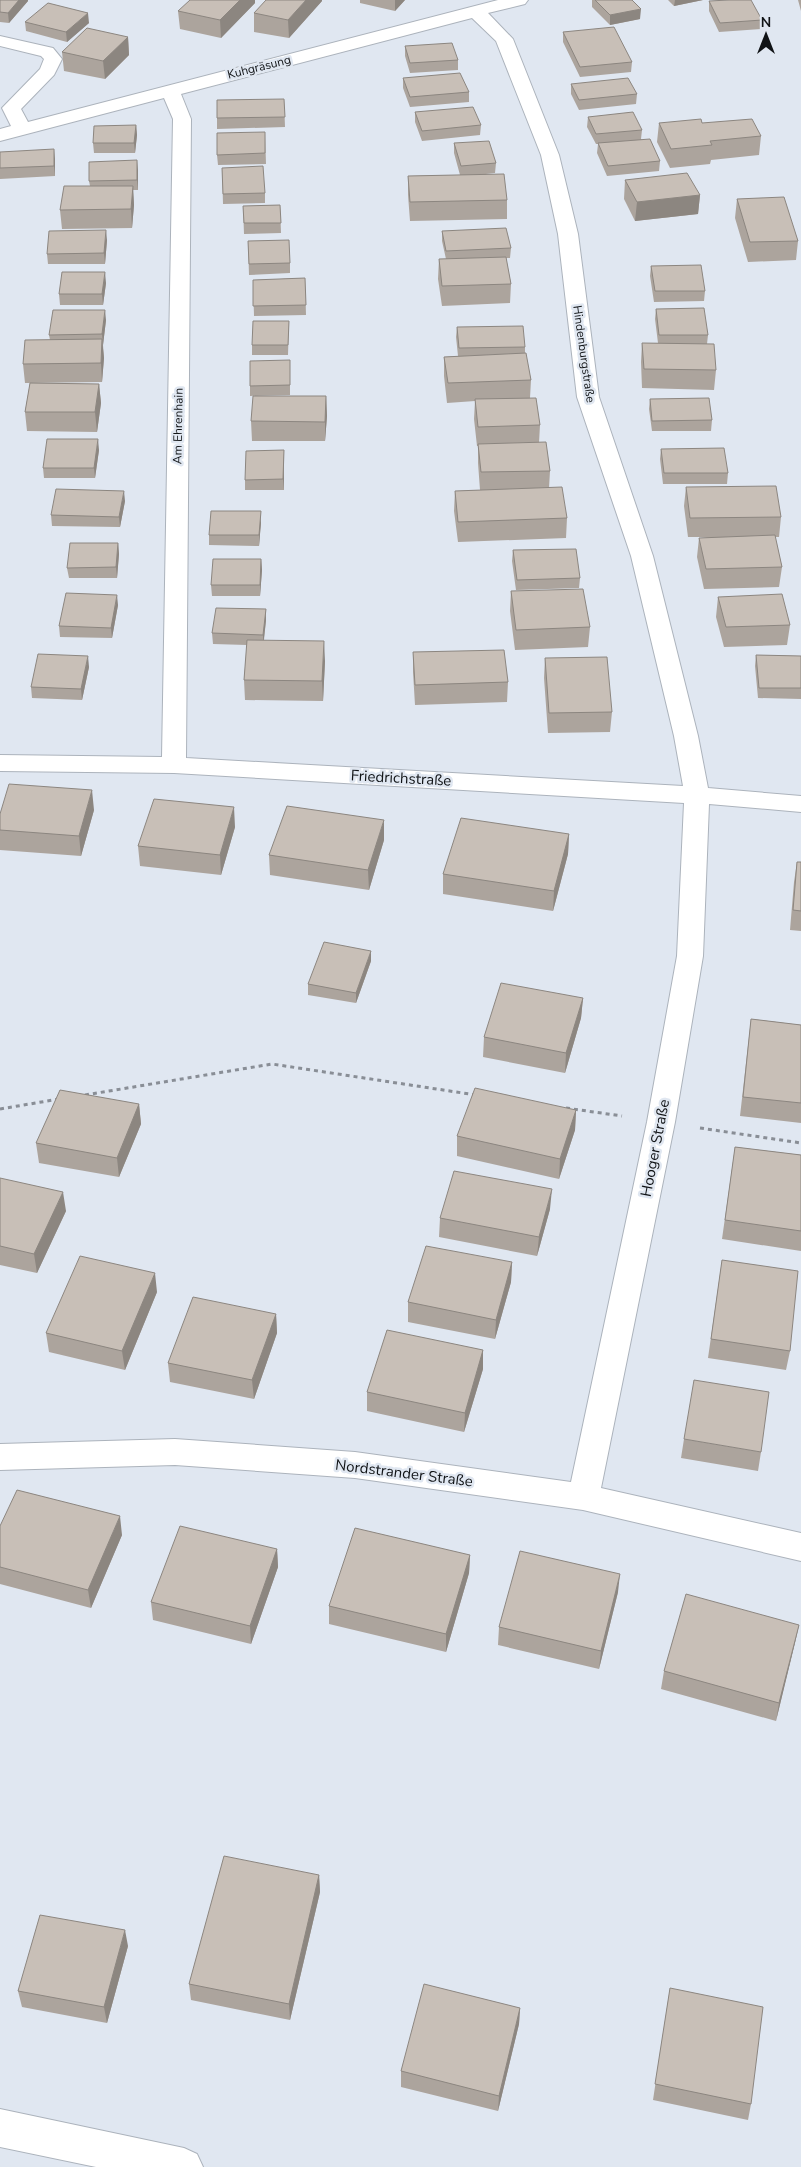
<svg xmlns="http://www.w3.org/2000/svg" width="801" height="2167" viewBox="0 0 801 2167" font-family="'Nunito Sans',sans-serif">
<rect width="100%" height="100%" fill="#e0e7f1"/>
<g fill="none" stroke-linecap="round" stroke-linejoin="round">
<defs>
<path id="minor" d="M498,0H528L525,4L488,13L513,39L559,155L578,234L599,397L653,556L698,736L708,788L801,796V812L709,804L703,956L675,1122L601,1488L801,1533V1561L583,1510L355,1478L175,1465L0,1470V1444L175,1439L355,1452L571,1482L647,1122L677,956L684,803L174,773L0,771V755L162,757L173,119L164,98L0,141V129L11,126L2,108L40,69L44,59L41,56L0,46V36L53,48L62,59L54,75L21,109L28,122ZM472,18L496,41L541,155L558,234L577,397L631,556L674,736L683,786L186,758L191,119L181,94Z
M0,2109L184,2148L197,2154L203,2167H96L0,2147Z"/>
</defs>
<!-- minor casing -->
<use href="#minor" stroke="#acb3bc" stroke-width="2"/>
<!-- path -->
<path stroke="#898e96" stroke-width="3" stroke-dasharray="4 4" stroke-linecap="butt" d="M85,1095L272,1064L476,1095
M566,1108L622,1116
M0,1109L59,1099
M700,1128L801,1143"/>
<!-- minor -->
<use href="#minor" fill="#fff" fill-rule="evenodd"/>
</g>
<!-- wall -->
<path fill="#aca49d" d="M0,0H28V1L9,23L0,22Z
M360,0H405L395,11L360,3Z
M592,0H632L640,19L610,25L592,7Z
M668,0H703L674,6Z
M798,0H801V11Z
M322,1L289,38L254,32V13Z
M709,1L762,20L761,29L719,32L709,11Z
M255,3L221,38L180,29L178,11Z
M25,22L89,23L67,42L26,31Z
M563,32L632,62L631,72L580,77L563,42Z
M128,37L129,55L105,79L64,71L62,52Z
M405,46L458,60V70L410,73L405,56Z
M403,78L469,92V102L410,107L403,88Z
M571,84L637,94L636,104L579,110L571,94Z
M284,99L285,127L217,129V118Z
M415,112L481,125L480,135L422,141L415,122Z
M588,117L642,130L641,139L660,161L659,171L607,176L597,153L598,144H596L587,127Z
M659,123L761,136L759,155L711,160L710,164L670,168L657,142Z
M136,125L137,135L135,153H94L93,143Z
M265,132L266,164L218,165L217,155Z
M454,143L496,163L495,173L486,174L507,200V219L410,221L408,195V176L460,175L454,153Z
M0,152L55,159V176L0,179Z
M222,168L265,193V203L223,204Z
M138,170V190H133L134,205L132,228L62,229L60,210L90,186L89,181Z
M625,180L700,195L698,214L635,221L624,199Z
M737,199L798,241L796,260L748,262L735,218Z
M280,205L281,233L244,234L243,206Z
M442,231L511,248L510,258H506L511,284L510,303L442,306L438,279L439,259H446L442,241Z
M107,240L105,264H48L47,254Z
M248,241L290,263V273L249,275Z
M651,266L705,291L704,301L654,302L650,276Z
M305,278L306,315L254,316L253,280Z
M106,283L103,305H60L59,294Z
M656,309L708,335L707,344L716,370L714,390L642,388L641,362L642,343H658L655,319Z
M106,320L103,345L104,358L102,382L31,383L99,384L101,403L97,432L27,431L25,412L30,383H25L23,364L50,340L49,335Z
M289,321L288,355H252V345Z
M457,327L525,347V353L531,380L530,398L540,425L539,443L550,471L549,488L567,518L566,538L458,542L454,511L455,491L480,490L478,463V446H477L474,419L475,401L447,403L444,376V357L458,356L456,337Z
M290,360V395L250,396V386Z
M326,396L327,416L325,441H252L251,421Z
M650,399L712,420L711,431H652L649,409Z
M661,449L728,473L727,484H663L660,459Z
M99,450L95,478H44L43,468Z
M284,450V490H245V480Z
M686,487L781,517L779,537H775L782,567L779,587L704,589L697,557L699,538L710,537H688L684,506Z
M125,501L120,527L52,526L51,515Z
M261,522L259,546L209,545V535Z
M118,543L119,554L117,578H69L67,568Z
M513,550L580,578L579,588L516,590L512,561Z
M261,559L262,570L260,596H212L211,585Z
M511,591L590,627L588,647L515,650L510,611Z
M718,597L790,625L787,645L724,647L716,617Z
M118,605L112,638L60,637L59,626Z
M266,609V620L264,640L325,661L323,701L245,700L244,680L247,645L213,644L212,633Z
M413,652L508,682L507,702L415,705L413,672Z
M756,655L801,656V699L758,698L755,666Z
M545,658L612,712L610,732L548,733L544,678Z
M89,667L82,700L32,698L31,687Z
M94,810L81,856L0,850V814Z
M235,827L221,875L140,866L138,846Z
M569,834L568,854L553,911L443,894V874Z
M384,840L369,890L270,875L269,855Z
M797,862H801V931L790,930L794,882Z
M371,961L356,1003L308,995V984Z
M583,998L581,1018L565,1073L483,1057L484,1037Z
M751,1019L801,1025V1123L740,1116Z
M139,1104L141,1124L119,1177L39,1163L36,1143Z
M576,1110L575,1130L559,1179L457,1156V1136Z
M735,1147L801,1155V1251L722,1239Z
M0,1178L66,1211L37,1273L0,1265Z
M550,1209L537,1256L439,1237L440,1218Z
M722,1260L790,1351L786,1370L708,1358Z
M512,1262L511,1282L495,1339L408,1322V1302Z
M157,1292L125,1370L49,1352L46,1333Z
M276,1314L277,1333L254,1399L170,1382L168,1363Z
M483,1350V1369L464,1432L367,1411V1392Z
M684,1439L761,1452L758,1471L681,1458Z
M0,1526L122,1535L91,1608L0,1584Z
M277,1549L278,1567L251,1644L153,1620L151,1602Z
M470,1555L469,1573L446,1652L329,1624V1606Z
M618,1592L599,1669L498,1645L499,1627Z
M799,1625L776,1721L661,1689L664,1671Z
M319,1875L320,1892L290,2020L191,2000L189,1984Z
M128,1946L107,2023L22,2007L18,1991Z
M670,1988L751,2104L748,2120L653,2100Z
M520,2008L519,2024L498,2111L401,2087V2071Z"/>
<!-- shaded-wall -->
<path fill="#8c8680" d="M19,0H28V1L9,23L8,13Z
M240,0H255V3L221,38L220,20Z
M306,0H322V1L289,38L288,20Z
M395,0H405L395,11Z
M675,0H703L674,6Z
M641,9L640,19L610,25V15Z
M88,13L89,23L67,42L66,32Z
M128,37L129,55L105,79L103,61Z
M136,125L137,135L135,153L134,143Z
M54,149L55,159V176L54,166Z
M137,160L138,170V190L137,180Z
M133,186L134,205L132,228L131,209Z
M700,195L698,214L635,221L637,202Z
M106,230L107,240L105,264L104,253Z
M105,272L106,283L103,305L102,294Z
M105,310L106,320L103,345L102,334Z
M102,339L104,358L102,382L101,363Z
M99,384L101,403L97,432L95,412Z
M326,396L327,416L325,441V422Z
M98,439L99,450L95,478L94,468Z
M284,450V490L283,479Z
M124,491L125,501L120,527L119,517Z
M261,511V522L259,546V535Z
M118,543L119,554L117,578L116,567Z
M261,559L262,570L260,596V585Z
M117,595L118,605L112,638L111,628Z
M266,609V620L263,646V635Z
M324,641L325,661L323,701L322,681Z
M88,656L89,667L82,700L81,689Z
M92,790L94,810L81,856L79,836Z
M234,807L235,827L221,875L220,855Z
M384,820V840L369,890L368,870Z
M569,834L568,854L553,911L554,891Z
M371,951V961L356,1003V993Z
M583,998L581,1018L565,1073L566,1053Z
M139,1104L141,1124L119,1177L117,1158Z
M576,1110L575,1130L559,1179L560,1159Z
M552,1189L550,1209L537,1256L539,1237Z
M63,1192L66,1211L37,1273L34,1254Z
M512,1262L511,1282L495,1339L496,1320Z
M155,1273L157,1292L125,1370L122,1351Z
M276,1314L277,1333L254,1399L252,1380Z
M483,1350V1369L464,1432L465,1413Z
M120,1516L122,1535L91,1608L88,1590Z
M277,1549L278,1567L251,1644L250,1626Z
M470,1555L469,1573L446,1652V1634Z
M620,1574L618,1592L599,1669L601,1651Z
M799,1625L795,1643L776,1721L779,1703Z
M319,1875L320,1892L290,2020L289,2004Z
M125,1930L128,1946L107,2023L104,2007Z
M520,2008L519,2024L498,2111L499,2096Z"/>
<!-- building -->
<path fill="#c8bfb7" stroke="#8c8680" d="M0,0H19L8,13L0,12Z
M190,0H240L220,20L178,11Z
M266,0H306L288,20L254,13Z
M595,0H632L641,9L610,15Z
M729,0H751L762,20L720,23L709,1Z
M48,3L88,13L66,32L25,22Z
M614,27L632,62L580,67L563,32Z
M87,28L128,37L103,61L62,52Z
M452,43L458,60L410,63L405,46Z
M460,73L469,92L410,97L403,78Z
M628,78L637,94L579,100L571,84Z
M284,99L285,117L217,118V100Z
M473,107L481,125L422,131L415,112Z
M633,112L642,130L596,134L588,117Z
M701,119L702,123L752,119L761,136L710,141L712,145L671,149L659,123Z
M136,125L134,143H93L94,126Z
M265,132V153L217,155V133Z
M650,139L660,161L608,166L598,143Z
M489,141L496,163L461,166L454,143Z
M54,149V166L0,168V152Z
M137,160V180L89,181V162Z
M263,166L265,193L223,194L222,168Z
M687,173L700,195L637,202L625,180Z
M504,174L507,200L410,202L408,176Z
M64,186H133L131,209L60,210Z
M784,197L798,241L750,242L737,199Z
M280,205L281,223H244L243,206Z
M506,228L511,248L446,251L442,231Z
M106,230L104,253L47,254L49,231Z
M289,240L290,263L249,264L248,241Z
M506,257L511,284L442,286L439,259Z
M701,265L705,291H655L651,266Z
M62,272H105L102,294H59Z
M305,278L306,305L253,306V280Z
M704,308L708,335H659L656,309Z
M53,310H105L102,334L49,335Z
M253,321H289L288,345H252Z
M523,326L525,347L459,348L457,327Z
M102,339L101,363L23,364L25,340Z
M642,343L714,344L716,370L644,369Z
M526,353L531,380L448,383L444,357Z
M290,360V385L250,386V361Z
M30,383L99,384L95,412H25Z
M253,396H326L325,422L251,421Z
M536,398L540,425L478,427L475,399Z
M709,398L712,420L652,421L650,399Z
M47,439H98L94,468H43Z
M546,442L550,471L481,472L478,444Z
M724,448L728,473H664L661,449Z
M284,450L283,479L245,480L246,451Z
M776,486L781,517L690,518L686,487Z
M562,487L567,518L458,522L455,491Z
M56,489L124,491L119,517L51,515Z
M211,511H261L259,535H209Z
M775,535L782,567L706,569L699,538Z
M70,543H118L116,567L67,568Z
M576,549L580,578L517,580L513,550Z
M213,559H261L260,585H211Z
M583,589L590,627L516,630L511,591Z
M66,593L117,595L111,628L59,626Z
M782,594L790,625L726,627L718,597Z
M216,608L266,609L263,635L212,633Z
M247,640L324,641L322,681L244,680Z
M504,650L508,682L415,685L413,652Z
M38,654L88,656L81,689L31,687Z
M756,655L801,656V688H759Z
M607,657L612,712L549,713L545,658Z
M9,784L92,790L79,836L0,830V814Z
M154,799L234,807L220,855L138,846Z
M287,806L384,820L368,870L269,855Z
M461,818L569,834L554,891L443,874Z
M797,862H801V911L793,910Z
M324,942L371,951L356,993L308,984Z
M501,983L583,998L566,1053L484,1037Z
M751,1019L801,1025V1103L743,1097Z
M475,1088L576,1110L560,1159L457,1136Z
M60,1090L139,1104L117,1158L36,1143Z
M735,1147L801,1155V1231L725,1220Z
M454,1171L552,1189L539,1237L440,1218Z
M0,1178L63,1192L34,1254L0,1246Z
M426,1246L512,1262L496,1320L408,1302Z
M80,1256L155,1273L122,1351L46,1333Z
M722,1260L798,1271L790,1351L711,1339Z
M193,1297L276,1314L252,1380L168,1363Z
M387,1330L483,1350L465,1413L367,1392Z
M694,1380L769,1392L761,1452L684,1439Z
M17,1490L120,1516L88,1590L0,1567V1526Z
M180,1526L277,1549L250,1626L151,1602Z
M355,1528L470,1555L446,1634L329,1606Z
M520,1551L620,1574L601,1651L499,1627Z
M686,1594L799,1625L779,1703L664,1671Z
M224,1856L319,1875L289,2004L189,1984Z
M40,1915L125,1930L104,2007L18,1991Z
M424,1984L520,2008L499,2096L401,2071Z
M670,1988L763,2007L751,2104L655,2084Z"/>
<g text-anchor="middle" stroke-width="5" stroke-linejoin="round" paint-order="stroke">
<!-- far-street labels -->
<g font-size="12" fill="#101316" stroke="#e0e7f1">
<text transform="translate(259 67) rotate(-14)" y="4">Kuhgräsung</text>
<text transform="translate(584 354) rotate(82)" y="4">Hindenburgstraße</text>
<text transform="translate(178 426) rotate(-89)" y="4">Am Ehrenhain</text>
</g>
<!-- street labels -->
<g font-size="15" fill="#101316" stroke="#e0e7f1">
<text transform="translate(401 778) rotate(3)" y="5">Friedrichstraße</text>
<text transform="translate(655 1148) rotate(-79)" y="5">Hooger Straße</text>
<text transform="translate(404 1473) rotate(7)" y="5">Nordstrander Straße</text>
</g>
</g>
<!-- north arrow -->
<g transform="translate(766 35)" stroke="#e0e7f1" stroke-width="4" paint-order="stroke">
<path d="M0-4L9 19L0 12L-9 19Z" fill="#101316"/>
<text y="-8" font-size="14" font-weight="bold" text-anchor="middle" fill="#101316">N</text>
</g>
</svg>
